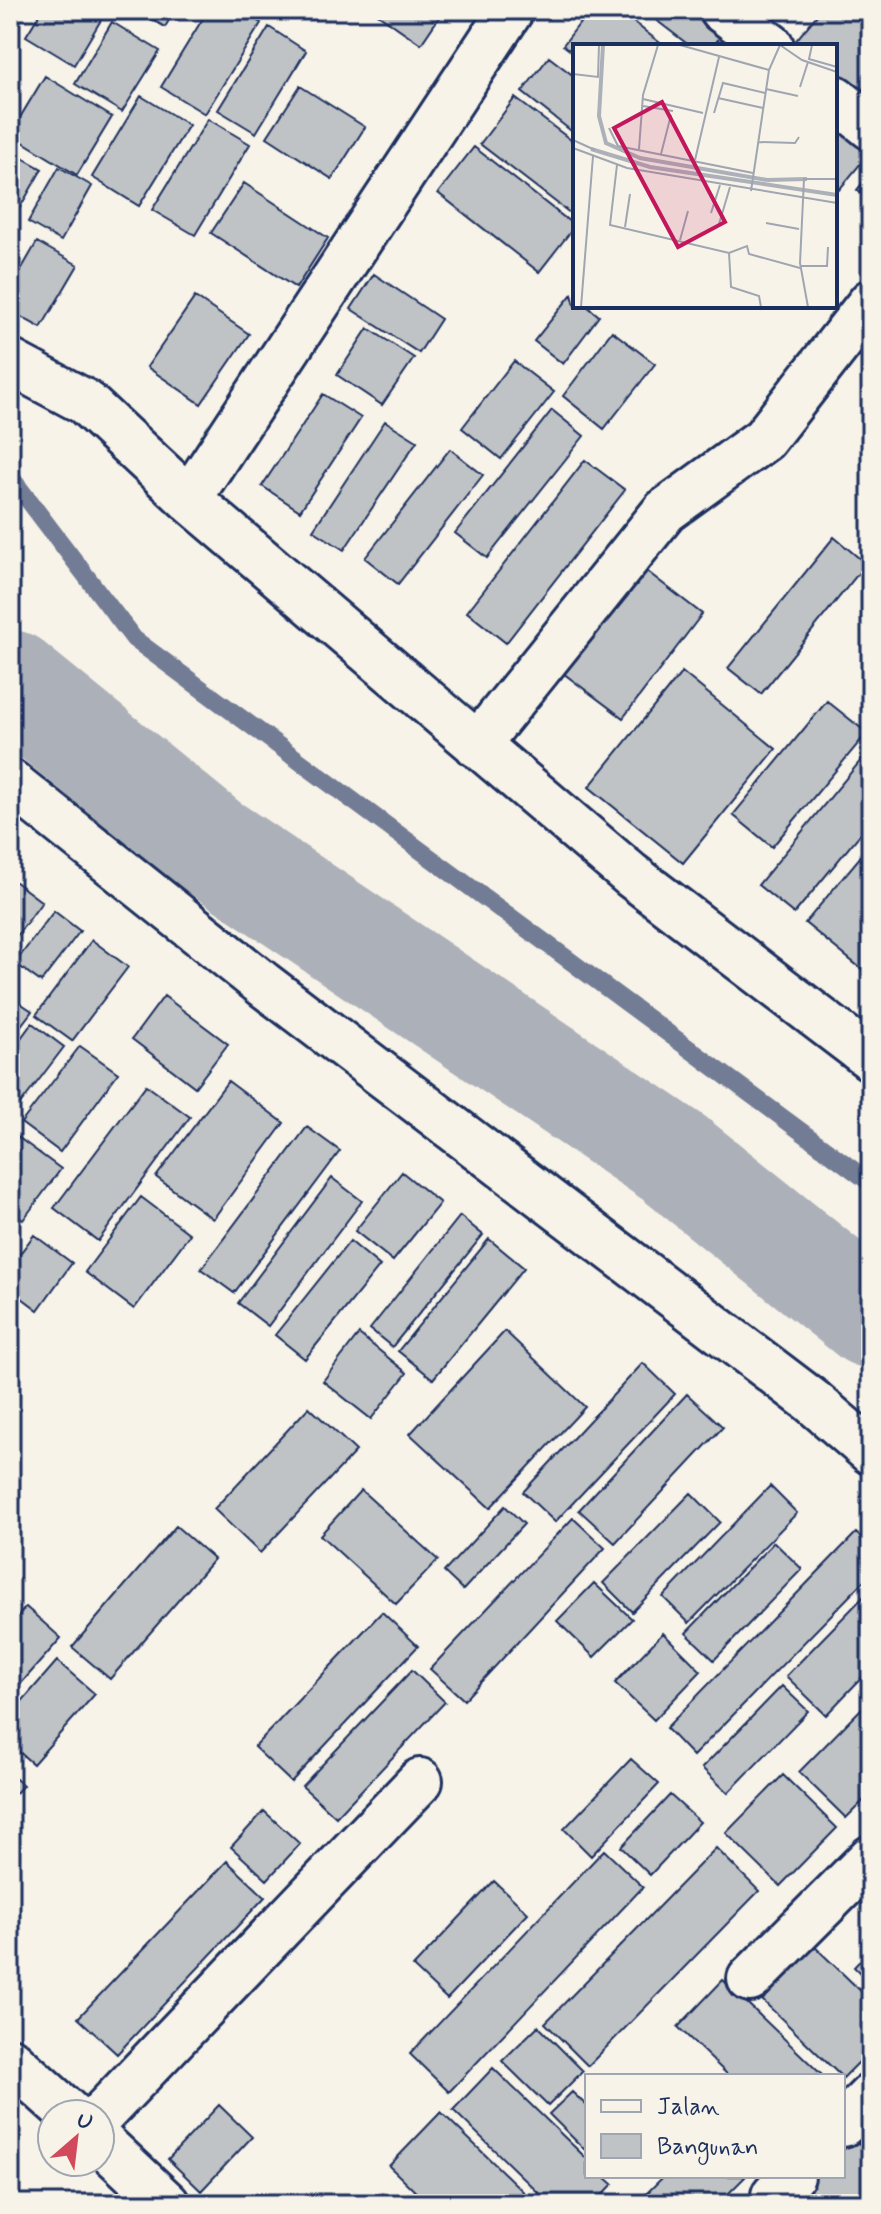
<svg xmlns="http://www.w3.org/2000/svg" width="881" height="2214" viewBox="0 0 881 2214" font-family="Mynerve,sans-serif">
<rect width="100%" height="100%" fill="#f7f3e8"/>
<filter id="ink" filterUnits="userSpaceOnUse"><feTurbulence type="fractalNoise" baseFrequency=".0125" numOctaves="2"/><feDisplacementMap in="SourceGraphic" scale="16" xChannelSelector="R" yChannelSelector="G"/><feConvolveMatrix kernelMatrix="1 2 1 2 8 2 1 2 1" color-interpolation-filters="sRGB"/></filter>
<g filter="url(#ink)">
<g fill="none" stroke-linecap="round" stroke-linejoin="round">
<!-- stream -->
<path stroke="#727c95" stroke-width="18" d="M10,476L134,639L871,1183"/>
<!-- river -->
<path stroke="#acb0b9" stroke-width="104" d="M10,682L209,844L674,1158L871,1316"/>
</g>
<!-- building -->
<path fill="#c0c3c5" stroke="#1b2f5e" stroke-width="2" d="M42,10H107L74,65L26,36Z
M136,10H175L165,27Z
M208,10H239L261,23L205,114L161,87Z
M372,10H444L421,44Z
M590,10H618L664,46H575V54L563,45Z
M643,10H700L726,30L713,46H690Z
M821,10H848L871,29V107L835,78V46L793,44Z
M112,22L160,51L122,112L75,84Z
M269,27L306,51L256,133L218,110Z
M549,57L575,77V134L522,92Z
M45,76L112,117L77,175L10,134Z
M300,86L365,127L332,179L267,137Z
M141,96L189,125L139,206L92,177Z
M515,98L575,143V217L480,144Z
M835,105L871,135V151L839,190L835,187Z
M208,119L250,144L195,235L152,210Z
M474,147L575,226L539,272L438,193Z
M10,151L42,169L10,225Z
M59,167L92,186L61,241L28,222Z
M871,173V202L857,190Z
M244,183L328,238L296,288L211,233Z
M37,242L78,265L41,328L10,311V289Z
M374,274L441,319L419,353L351,309Z
M572,294L575,306H587L599,316L563,364L534,341Z
M195,297L249,334L201,404L147,367Z
M368,328L414,358L382,405L337,375Z
M612,331L655,364L604,429L563,396Z
M514,361L554,392L501,459L462,428Z
M323,394L361,418L300,511L262,486Z
M552,410L584,436L487,558L455,533Z
M385,421L417,441L344,550L313,530Z
M450,449L483,475L398,584L365,558Z
M585,460L625,490L506,643L467,612Z
M834,537L866,564L761,694L728,668Z
M635,562L702,614L623,718L555,667Z
M682,672L776,749L683,863L589,787Z
M827,701L867,733L772,847L733,815Z
M871,748V821L794,914L758,885Z
M871,844V963L864,971L805,923Z
M10,878L42,902L10,945Z
M54,911L80,931L41,982L15,963Z
M92,940L128,967L72,1041L36,1015Z
M10,996L32,1011L10,1040Z
M164,996L228,1044L195,1087L132,1039Z
M32,1023L64,1047L16,1110L10,1106V1053Z
M80,1046L118,1073L60,1152L21,1123Z
M228,1081L284,1123L213,1219L156,1177Z
M146,1085L190,1117L98,1241L54,1208Z
M307,1127L340,1151L234,1293L201,1269Z
M11,1132L61,1169L23,1220L10,1211Z
M402,1172L440,1203L393,1261L355,1231Z
M332,1178L362,1201L268,1326L238,1303Z
M141,1197L190,1234L134,1309L85,1272Z
M460,1216L483,1235L392,1347L370,1329Z
M34,1235L72,1263L38,1310L10,1289V1267Z
M489,1239L524,1268L433,1379L398,1351Z
M350,1241L380,1266L305,1359L275,1335Z
M505,1331L585,1407L490,1508L410,1434Z
M359,1334L407,1373L371,1419L323,1381Z
M643,1363L675,1394L555,1522L523,1492Z
M687,1394L723,1427L615,1543L579,1510Z
M309,1407L356,1451L260,1553L214,1509Z
M770,1486L797,1513L689,1623L663,1597Z
M361,1490L438,1560L396,1604L320,1535Z
M691,1493L720,1522L632,1612L603,1583Z
M505,1506L524,1524L463,1590L444,1572Z
M573,1518L605,1548L464,1700L430,1669Z
M176,1526L214,1559L110,1679L72,1647Z
M856,1533L871,1547V1574L693,1756L666,1728Z
M774,1542L802,1569L714,1660L686,1633Z
M594,1583L632,1619L594,1657L557,1621Z
M871,1589V1668L826,1715L786,1676Z
M26,1607L61,1638L10,1696V1625Z
M382,1612L418,1646L291,1782L254,1747Z
M663,1633L701,1671L654,1720L615,1683Z
M57,1661L95,1694L33,1764L10,1744V1715Z
M412,1670L445,1702L336,1817L302,1786Z
M782,1686L808,1711L728,1793L702,1768Z
M871,1699V1793L846,1818L799,1772Z
M631,1759L659,1784L591,1856L564,1829Z
M10,1774L23,1785L10,1800Z
M783,1775L837,1828L780,1886L726,1833Z
M670,1795L700,1822L650,1875L621,1847Z
M264,1811L300,1844L267,1880L231,1847Z
M716,1848L759,1891L588,2066L545,2023Z
M604,1850L643,1887L449,2092L410,2054Z
M227,1861L265,1897L117,2054L78,2018Z
M494,1881L528,1913L447,1999L413,1967Z
M811,1943L871,2001V2050L843,2078L759,1997Z
M871,1949V1984L854,1967Z
M723,1980L823,2076H729L678,2027Z
M538,2026L583,2071L548,2106L502,2061Z
M493,2068L587,2159V2176H604L613,2184L594,2204H550L453,2110Z
M572,2092L587,2106V2152L549,2114Z
M219,2105L252,2137L201,2191L168,2159Z
M441,2112L536,2204H428L389,2166Z
M849,2134L871,2155V2204H780L807,2176H843V2139Z
M664,2176H746L718,2204H636Z"/>
<g fill="none" stroke-linecap="round" stroke-linejoin="round">
<defs>
<path id="street" d="M722,10L771,46
M835,98L871,127
M10,362L85,402L189,499L631,875L871,1058
M189,499L511,10
M477,745L665,511L764,439L871,302
M750,1979L871,1858
M10,2060L70,2114
M100,2116L420,1781
M843,2124L871,2096
M100,2141L167,2204
M774,2195L792,2176"/>
<path id="secondary" d="M10,782L263,984L812,1401L871,1452"/>
</defs>
<!-- street casing -->
<use href="#street" stroke="#1b2f5e" stroke-width="50"/>
<!-- secondary casing -->
<use href="#secondary" stroke="#1b2f5e" stroke-width="50"/>
<!-- street -->
<use href="#street" stroke="#f7f3e8" stroke-width="44"/>
<!-- secondary -->
<use href="#secondary" stroke="#f7f3e8" stroke-width="44"/>
</g>
</g>
<!-- overview -->
<g transform="translate(573 44)">
<rect width="264" height="264" fill="#f7f3e8"/>
<path fill="none" stroke="#acb0b9" stroke-width="4" d="M30,1L26,72L33,99L67,114L194,136M18,105L77,123L264,151M194,136L234,135"/>
<path fill="none" stroke="#9fa5b1" stroke-width="2" d="M107,1L196,26M207,1L229,16L264,28M239,1L236,15L264,23M0,30L25,33L26,1M227,43L235,18M193,45L225,52M145,54L190,64M70,55L130,69M70,62L100,67M141,69L150,39L192,49M36,84L45,102L180,129M0,96L22,106M185,98L222,99L226,93M0,104L54,124L264,159M66,105L70,51L85,1M88,110L98,71M122,116L146,13M44,121L37,181L156,209L174,202L176,210L227,224M178,147L196,26L207,1M138,169L147,141M193,179L226,185M146,180L157,143M52,183L57,150M107,196L115,167M156,209L158,243L186,252L188,263M227,222H254L255,203M8,263L20,112M235,263L227,219L231,135H264"/>
<path fill="#c2185b" fill-opacity="0.15" stroke="#c2185b" stroke-width="4" d="M89,58L152,178L105,203L41,84Z"/>
<rect width="264" height="264" fill="none" stroke="#1b2f5e" stroke-width="4"/>
</g>
<!-- margin -->
<rect width="881" height="2214" fill="none" stroke="#f7f3e8" stroke-width="40"/>
<rect x="20" y="20" width="841" height="2174" fill="none" stroke="#1b2f5e" stroke-width="3" filter="url(#ink)"/>
<!-- legend -->
<rect x="585" y="2074" width="260" height="104" fill="#f7f3e8" stroke="#9fa5b1" stroke-width="2"/>
<rect x="601" y="2100" width="40" height="12" fill="#f7f3e8" stroke="#9fa5b1" stroke-width="2"/>
<text x="657" y="2114" font-size="24" fill="#1b2f5e">Jalan</text>
<rect x="601" y="2134" width="40" height="24" fill="#c0c3c5" stroke="#9fa5b1" stroke-width="2"/>
<text x="657" y="2154" font-size="24" fill="#1b2f5e">Bangunan</text>
<!-- north arrow -->
<g transform="translate(76 2138) rotate(28)"><circle r="38" fill="#f7f3e8" stroke="#9fa5b1" stroke-width="2"/>
<path d="M0-6L14 30L0 20L-14 30Z" fill="#d1495b"/>
<text y="-12" font-size="22" font-weight="bold" text-anchor="middle" fill="#1b2f5e">U</text>
</g>
</svg>
